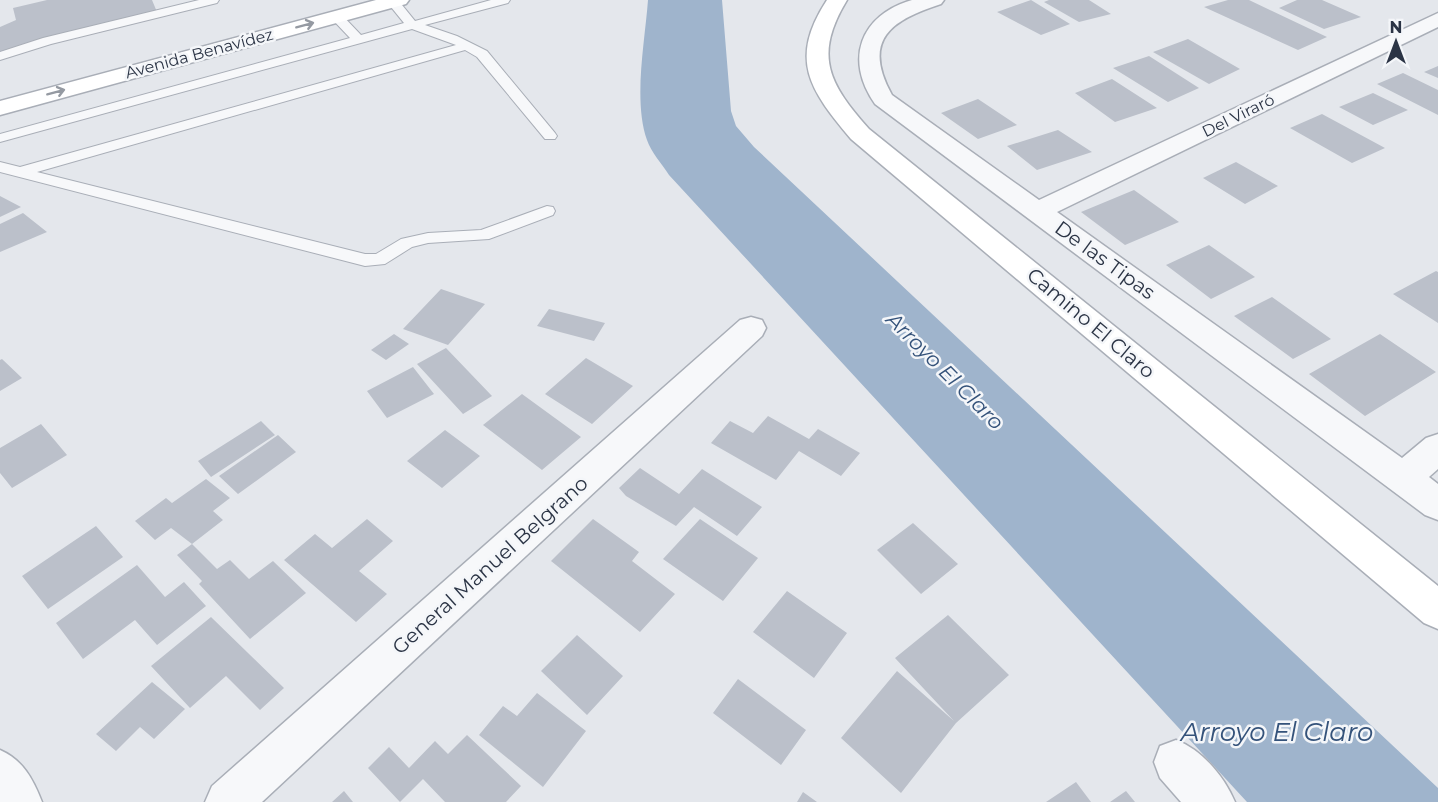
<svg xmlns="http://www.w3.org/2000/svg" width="1438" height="802" viewBox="0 0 1438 802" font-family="Montserrat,sans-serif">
<rect width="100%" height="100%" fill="#e4e7ec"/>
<!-- water -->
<path fill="#9fb4cc" d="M648,0H722L731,111L736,126L754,147L1438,788V802H1247L669,175C662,164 651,152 647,140C633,101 645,41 648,0Z"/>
<!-- building -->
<path fill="#bbc0ca" d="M47,0H152L157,12L0,54V27L16,20L13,8Z
M1031,0L1070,24L1041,35L997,12Z
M1049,0H1089L1111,14L1079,22L1044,2Z
M1228,0H1249L1327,37L1298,50L1204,7Z
M1297,0H1322L1361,17L1324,29L1279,8Z
M1188,39L1240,69L1209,84L1153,52Z
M1149,56L1199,88L1168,102L1113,68Z
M1438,66V78L1424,72Z
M1403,73L1438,90V115L1377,84Z
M1112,79L1157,108L1115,122L1075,93Z
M1373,93L1408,110L1373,125L1339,107Z
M978,99L1017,125L978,139L941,113Z
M1322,114L1385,148L1352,163L1290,128Z
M1058,130L1092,152L1037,170L1007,146Z
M1236,162L1278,186L1245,204L1203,178Z
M1134,190L1179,222L1125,245L1081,212Z
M0,196L21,207L0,217Z
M23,213L47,232L0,252V224Z
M1209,245L1255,277L1211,299L1166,265Z
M1436,271L1438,272V323L1393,294Z
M441,289L485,304L448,345L403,329Z
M1272,297L1331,339L1293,359L1234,316Z
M549,309L605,323L594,341L537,326Z
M394,334L409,344L386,360L371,350Z
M1380,334L1436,372L1365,416L1309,374Z
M446,348L492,396L463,414L417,364Z
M586,358L633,386L592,424L545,394Z
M2,359L22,378L0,391V360Z
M413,367L434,394L387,418L367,391Z
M522,394L581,437L542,470L483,425Z
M768,416L809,439L818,429L860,453L841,476L799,451L776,480L711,443L730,421L753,433Z
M261,421L275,435L211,477L198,461Z
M41,424L67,455L12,488L0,473V448Z
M445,430L480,456L442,488L407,461Z
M278,435L296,452L238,494L219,476Z
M640,468L679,494L702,469L762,507L737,536L694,507L676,526L626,496L619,488Z
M206,479L230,498L213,511L223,520L192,544L217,569L230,560L249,579L273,561L306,593L250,639L199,584L202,581L177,555L192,544L171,528L155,540L135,521L166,498L172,503Z
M367,519L393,541L359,571L387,594L356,622L284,560L315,534L332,548Z
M593,519L639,552L632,561L675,594L640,632L551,561Z
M700,519L758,558L723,601L663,559Z
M913,523L958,564L921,594L877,550Z
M96,526L123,557L48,609L22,576Z
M137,565L165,597L184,582L206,606L157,645L135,620L83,659L56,623Z
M787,591L847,633L814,678L753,632Z
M948,615L1009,675L956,723L901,793L841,738L897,671L954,721L895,658Z
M211,617L284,688L260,710L226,676L190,708L151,666Z
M577,635L623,676L587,715L541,671Z
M738,679L806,730L781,765L713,713Z
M152,682L185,709L154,739L140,727L116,751L96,734Z
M537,693L586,731L543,787L479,735L503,706L517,716Z
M467,735L521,786L506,802H445L423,779L400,802L368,768L389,747L409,768L435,741L448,754Z
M1076,782L1091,802H1046Z
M344,791L353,802H332Z
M1126,791L1135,802H1110Z
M803,792L817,802H797Z"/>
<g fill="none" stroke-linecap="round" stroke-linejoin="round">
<defs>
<path id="lane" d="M199,0H219L217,3L51,44L0,60V52L43,38Z
M388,0H398L415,21L491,0H510L508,3L425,25L457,36L487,51L555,133L557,136L555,139H545L477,57L465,50L37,172L365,254H376L401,239L428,233L481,230L547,206L553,207L555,211L553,215L489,239L428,243L412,247L385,264L365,266L0,172V162L20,167L456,45L412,29L0,142V134L350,38L332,19V13H340L361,35L404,23L387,2Z"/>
<path id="street" d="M912,0H944L941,4C892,20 861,39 892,95L1039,200L1438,13V27L1057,212L1402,458L1426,438L1438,434V469L1429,477L1438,484V520L1425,515L875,104C844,60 860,15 912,0Z
M751,317L762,320L766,328L762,336L262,802H205L212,786L740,320Z
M1176,740C1202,750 1224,776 1235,802H1181L1160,778L1154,762L1160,746Z
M0,750C23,760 33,779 42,802H0Z"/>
<path id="secondary" d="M376,0H409L406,4L0,115V101Z
M827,0H847C813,56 829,84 869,129L1438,586V629L1424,623L851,139C810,90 788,60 827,0Z"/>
</defs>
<!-- lane casing -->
<use href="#lane" stroke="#a9aeb7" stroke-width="2"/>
<!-- street casing -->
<use href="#street" stroke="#a9aeb7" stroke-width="3"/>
<!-- secondary casing -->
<use href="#secondary" stroke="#a9aeb7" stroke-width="3"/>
<!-- lane -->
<use href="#lane" fill="#f7f8fa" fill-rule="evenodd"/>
<!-- street -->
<use href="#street" fill="#f7f8fa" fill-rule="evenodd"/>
<!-- secondary -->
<use href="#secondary" fill="#fff" fill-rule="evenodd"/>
</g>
<!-- one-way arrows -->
<defs><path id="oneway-shaft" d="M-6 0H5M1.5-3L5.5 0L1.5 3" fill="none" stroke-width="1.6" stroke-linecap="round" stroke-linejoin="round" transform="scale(1.5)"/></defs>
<g stroke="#959aa2">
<use href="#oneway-shaft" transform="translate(305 25) rotate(-15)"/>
<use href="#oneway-shaft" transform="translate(56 92) rotate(-15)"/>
</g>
<g text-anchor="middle" stroke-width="5" stroke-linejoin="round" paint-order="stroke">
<!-- far-street labels -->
<g font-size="16" fill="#2b3445" stroke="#f4f6f9">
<text transform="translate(199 53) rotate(-15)" y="6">Avenida Benavídez</text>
<text transform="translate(1238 115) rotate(-26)" y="6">Del Viraró</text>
</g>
<!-- street labels -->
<g font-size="20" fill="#2b3445" stroke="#f4f6f9">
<text transform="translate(1105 260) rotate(36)" y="7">De las Tipas</text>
<text transform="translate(1091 323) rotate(40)" y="7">Camino El Claro</text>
<text transform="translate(490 565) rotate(-42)" y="7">General Manuel Belgrano</text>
</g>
<!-- water labels -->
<g font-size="21" font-style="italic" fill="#34527a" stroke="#f4f6f9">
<text transform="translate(945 371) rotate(45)" y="7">Arroyo El Claro</text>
</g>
<!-- near-water labels -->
<g font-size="26" font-style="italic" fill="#34527a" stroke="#f4f6f9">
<text x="1277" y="741">Arroyo El Claro</text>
</g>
</g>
<!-- north arrow -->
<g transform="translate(1396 42)" stroke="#f4f6f9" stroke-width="4.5" paint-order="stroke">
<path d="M0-4.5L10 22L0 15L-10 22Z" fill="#2b3445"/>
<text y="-9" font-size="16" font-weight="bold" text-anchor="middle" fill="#2b3445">N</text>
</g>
</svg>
